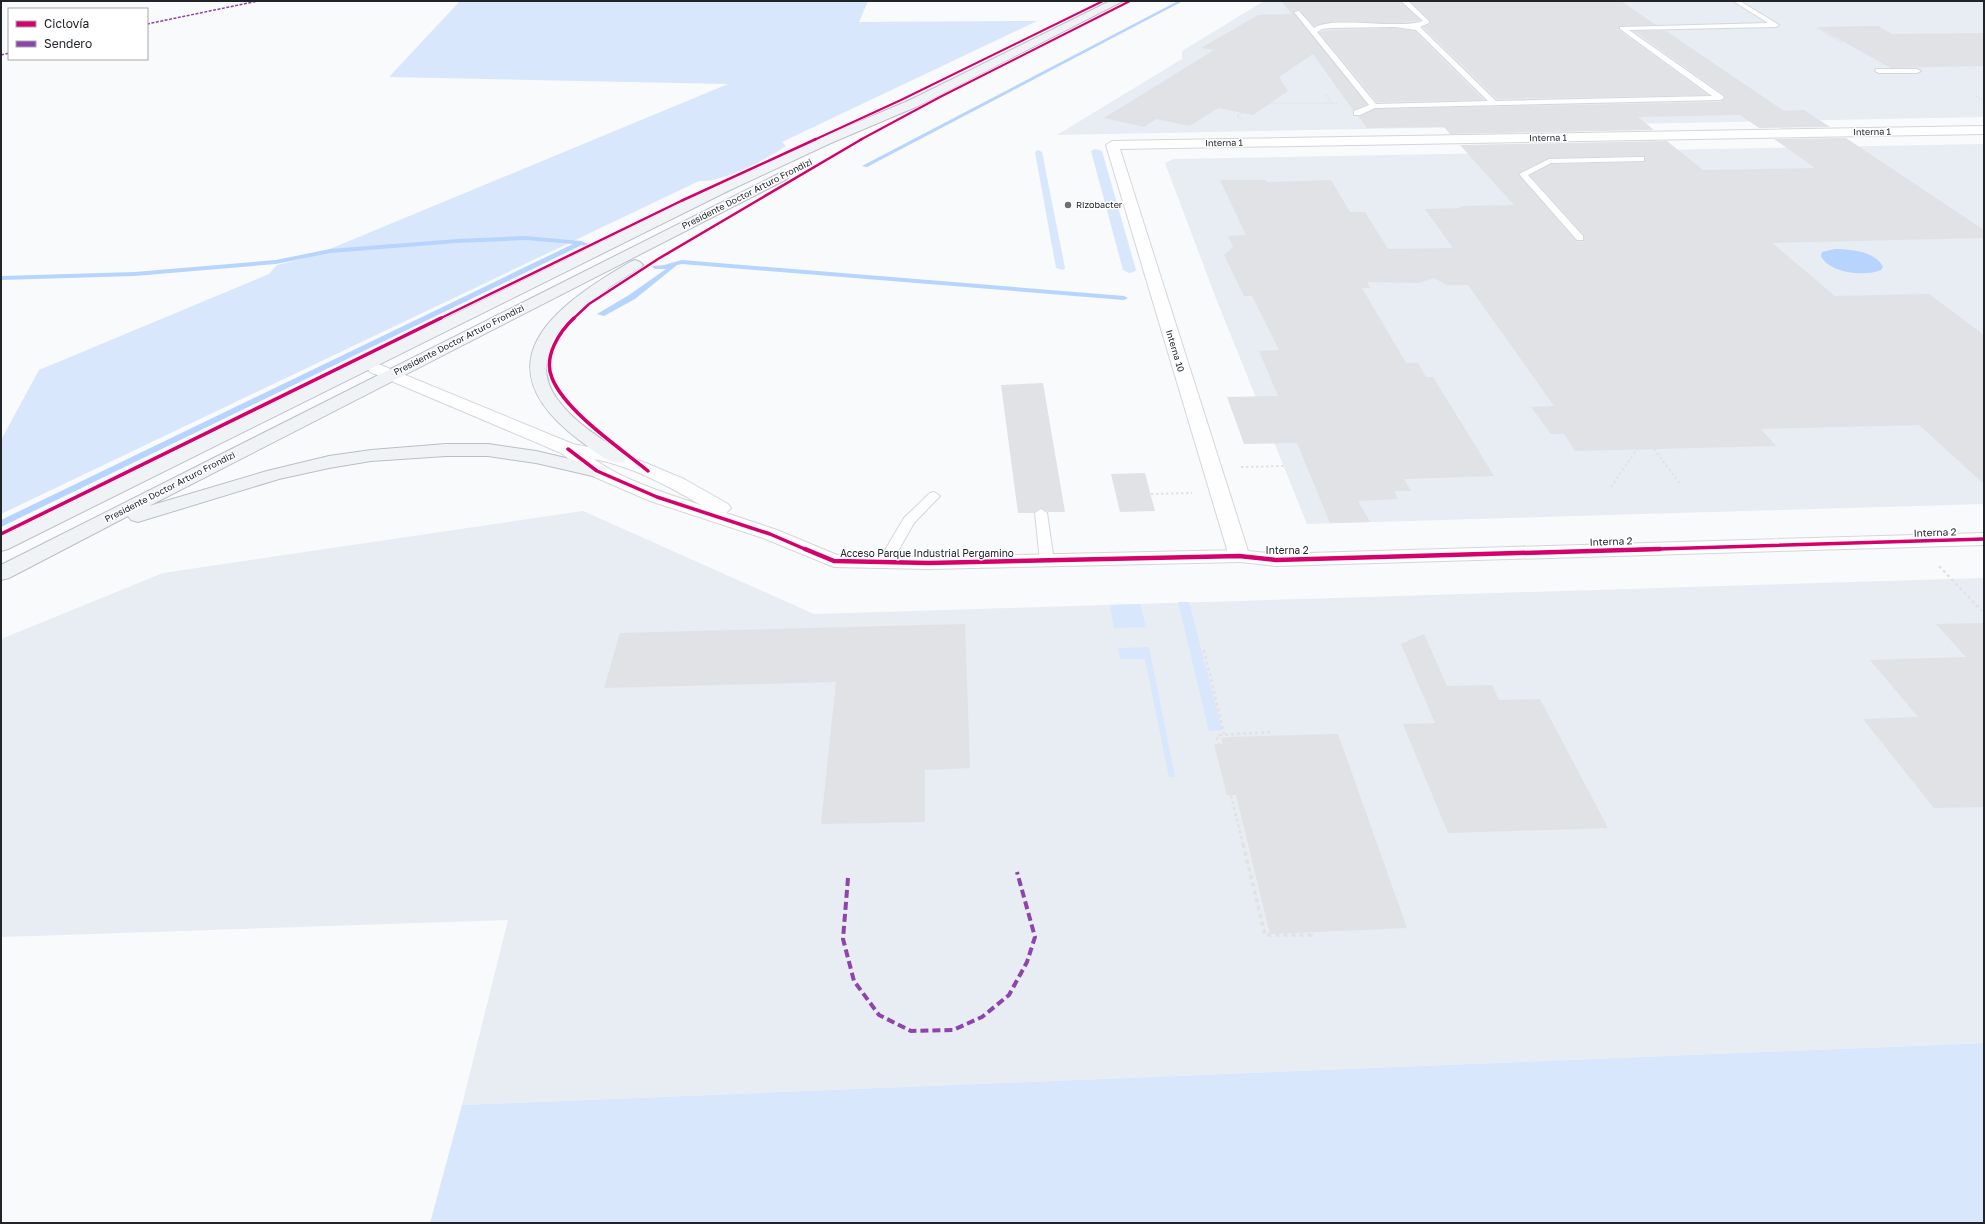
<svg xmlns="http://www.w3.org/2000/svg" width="1985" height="1224" viewBox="0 0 1985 1224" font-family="'Golos Text',sans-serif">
<rect width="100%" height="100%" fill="#f8fafc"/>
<!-- built -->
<path fill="#e8ecf3" d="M1264,1H1984V117L1057,135L1182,59V51Z
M1984,144V504L1307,524L1217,301L1165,163L1174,159Z
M583,511L814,614L1984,578V1043L462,1105L508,920L1,937V639L163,573Z"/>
<!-- green -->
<path fill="#d8e7fc" d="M460,1H868L859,22L1037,21L782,142L786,146C767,159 721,183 699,181L1,514V440L39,370L269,274L277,265L313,256L728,84L389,77Z
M1095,149L1102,151L1136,270L1134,272L1129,273L1123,270L1091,151Z
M1038,150L1042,152L1065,268L1063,270L1056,268L1035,152Z
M1178,602H1189L1222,730L1209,731Z
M1140,604L1146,627L1114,628L1110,605Z
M1149,647L1175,777H1169L1145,659H1120L1118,648Z
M1984,1043V1223H430L462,1105Z"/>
<!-- water -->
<path fill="#b6d4fd" d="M1835,249C1850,249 1875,251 1883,267L1881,270C1865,277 1829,273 1821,256L1822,252Z"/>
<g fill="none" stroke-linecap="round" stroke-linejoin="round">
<!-- stream -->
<path fill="#b6d4fd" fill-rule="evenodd" d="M1178,1H1183L867,167L862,166Z
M525,236L581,241L591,245L588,247L582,245L1,527V520L573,244L525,240L457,243L330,253L276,264L135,276L1,280V276L135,272L276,260L330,249L457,239Z
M682,260L1124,296L1128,298L1124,300L682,264L677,265L635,299L604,316L597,314L629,295L666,269H655L652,267L653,266L664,265Z"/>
</g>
<!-- building -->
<path fill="#e0e2e5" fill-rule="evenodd" d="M1281,1H1400L1420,20L1398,23L1335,21L1314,26L1300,10L1293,11L1367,104L1353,110L1313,54L1279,77L1288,91L1253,115L1218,108L1190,126L1156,119L1144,127L1104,118L1214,50L1201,48L1258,15L1292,14Z
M1410,1H1621L1656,25L1620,26L1619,30L1708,95L1497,99L1423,27L1430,24V20Z
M1878,26L1892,34L1984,33V66L1891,68L1817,27Z
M1395,28L1415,31L1484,100L1377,102L1319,32L1331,30Z
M1634,31H1666L1784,111L1804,110L1830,127L1759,128L1740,115L1638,117L1654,130L1450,134L1444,127L1367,128L1358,116L1375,109L1720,102L1725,98L1724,95Z
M1846,138L1984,230V238L1772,243L1835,296L1929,294L1984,335V484L1919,425L1761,429L1776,446L1575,451L1564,434H1551L1531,407L1554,406L1468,285H1447L1434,278L1418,283L1367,282L1370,288H1362L1406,363H1418L1426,377H1433L1494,476L1404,479L1411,491H1394L1398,499L1358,501L1370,522L1330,523L1297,443L1244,444L1227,397L1278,396L1259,351L1279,350L1252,296H1244L1224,255L1233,247L1228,236L1246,235L1220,180H1266L1267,182L1331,180L1350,212H1365L1388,249L1453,248L1425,209L1461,208L1460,206L1514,205L1460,145L1667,141L1703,170L1815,168L1774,139ZM1645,156L1644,162L1551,164L1530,175L1584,235L1583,242L1576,241L1518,174L1549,158Z
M1043,383L1065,512H1048L1040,508L1034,513H1018L1001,385Z
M1145,473L1155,511L1120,512L1111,474Z
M1984,623V807L1934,808L1863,719L1918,717L1870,660L1966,657L1936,624Z
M965,624L970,768L925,770V822L821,824L836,682L604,688L620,633Z
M1424,634L1447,686L1492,685L1499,700L1540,699L1608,828L1448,833L1403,724L1435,723L1401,644Z
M1338,734L1407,928L1270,934L1236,795H1227L1214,744H1223L1221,738L1229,737Z"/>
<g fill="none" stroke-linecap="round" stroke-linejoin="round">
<defs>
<path id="service" d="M1401,1H1408L1429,21V23L1420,27L1496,101L1712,96L1620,29V27L1768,23L1733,1H1740L1779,25L1776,27L1629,30L1723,96L1724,98L1720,100L1375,108L1360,115H1354V111L1369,105L1294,12L1299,11L1314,28C1332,15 1398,30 1423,21ZM1395,27L1416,30L1488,101L1376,104L1317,32L1322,29L1331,28Z
M1876,69H1917L1921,71L1917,73H1879L1875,71Z
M1641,157H1644V161L1551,163L1528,175L1583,236V240H1577L1519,174L1549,159Z
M934,492L940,496L914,523L890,565H880L878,562L904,518L930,493Z
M1041,509L1047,513L1054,561L1052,564H1042L1040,561L1035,513Z"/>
<path id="minor" d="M1984,126V134L1120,149L1248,551L1276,554L1984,533V545L1276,566L1232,561L1229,556L1106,145L1112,141Z"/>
<path id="tertiary" d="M376,363L573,444L624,454L684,479L728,504L731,508L726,513L777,530L837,555L929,557L1239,550L1246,551L1249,556L1246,561L1239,562L929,569L834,567L763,538L650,501L590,475L561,453L370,372L367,368L370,364ZM594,459C632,466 668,486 701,505C668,494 622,480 594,459Z"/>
<path id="primary" d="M1110,1H1123L918,106L831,143L728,191L8,549L1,551V537L718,185L823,137L910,100Z
M782,172L787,173L789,176L787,179L149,506L267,471L329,456L371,450L446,444H488L536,451L604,467L607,471L604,475L597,477L536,463L488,456H446L371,461L329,468L279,479L138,522L131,520L128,516L9,578L1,580V565Z
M635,260L640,262L643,265L640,268C601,292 515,344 558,400C575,423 600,438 624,454L626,458L624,462C608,466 592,449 579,440C479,364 551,308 630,262Z"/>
</defs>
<!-- service casing -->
<use href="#service" stroke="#d4d7da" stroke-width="2"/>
<!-- minor casing -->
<use href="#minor" stroke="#d4d7da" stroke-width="2"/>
<!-- tertiary casing -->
<use href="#tertiary" stroke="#d4d7da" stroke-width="2"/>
<!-- primary casing -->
<use href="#primary" stroke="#babfc6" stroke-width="2"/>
<!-- path-far3 -->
<path stroke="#e2e2e2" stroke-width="1.5" stroke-dasharray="1.5 1.5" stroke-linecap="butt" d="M1817,28L1843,43
M1244,39L1238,30L1251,24L1279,22
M1244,46L1266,45
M1244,70H1257L1239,40L1291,38
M1257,70L1259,74L1271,75
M1326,95L1332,103
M1976,96L1984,101
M1742,103L1753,110
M1241,119L1237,116L1249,106L1258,103H1338
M1514,265L1526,279"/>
<!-- path-far2 -->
<path stroke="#e2e2e2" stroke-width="2" stroke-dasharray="2.5 2.5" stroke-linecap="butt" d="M1654,449L1681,485
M1241,467L1283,466
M1611,487L1637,449
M1151,494L1192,493"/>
<!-- path-far1 -->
<path stroke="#e2e2e2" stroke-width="2.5" stroke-dasharray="3 3" stroke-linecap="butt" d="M1939,566L1982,611
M1204,650L1224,734
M1243,845L1217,737L1219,735L1273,732"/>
<!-- path -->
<path stroke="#e2e2e2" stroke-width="3.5" stroke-dasharray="4 4" stroke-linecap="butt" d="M1243,844L1265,935H1311L1309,932"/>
<!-- service -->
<use href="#service" fill="#fefeff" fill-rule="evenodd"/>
<!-- minor -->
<use href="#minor" fill="#fefeff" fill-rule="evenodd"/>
<!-- tertiary -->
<use href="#tertiary" fill="#fefeff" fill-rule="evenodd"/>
<!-- primary -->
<use href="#primary" fill="#f0f3f6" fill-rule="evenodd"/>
<!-- quiet-far1 -->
<path stroke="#8e44ad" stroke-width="1.5" stroke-dasharray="3 1.5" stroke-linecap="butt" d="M147,24L258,1
M1,55L9,53"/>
<!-- quiet -->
<path stroke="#8e44ad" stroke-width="4" stroke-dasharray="8 4" stroke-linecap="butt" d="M848,878L843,939L854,981L879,1015L911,1031L953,1030L982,1017L1009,995L1027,962L1035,937L1017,872"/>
<defs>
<path id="cycleway-far3" d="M814,140L901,100L1103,1
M860,140L940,97L1130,1"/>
<path id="cycleway-far2" d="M439,319L681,201L816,139
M573,319L589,304L658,259L862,139"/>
<path id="cycleway-far1" d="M574,318C559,332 543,357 552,378C565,411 620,448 648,471
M568,449L597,471L657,497L770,534L807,550
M1,534L441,318
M1626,550L1984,539"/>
<path id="cycleway" d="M805,549L834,561L929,563L1239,556L1276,560L1660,549"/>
</defs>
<!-- cycleway-far3 casing -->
<use href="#cycleway-far3" stroke="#fff" stroke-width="3.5"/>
<!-- cycleway-far2 casing -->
<use href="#cycleway-far2" stroke="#fff" stroke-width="4"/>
<!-- cycleway-far1 casing -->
<use href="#cycleway-far1" stroke="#fff" stroke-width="5.5"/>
<!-- cycleway casing -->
<use href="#cycleway" stroke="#fff" stroke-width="7"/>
<!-- cycleway-far3 -->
<use href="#cycleway-far3" stroke="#d6006c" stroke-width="2"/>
<!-- cycleway-far2 -->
<use href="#cycleway-far2" stroke="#d6006c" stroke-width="2.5"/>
<!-- cycleway-far1 -->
<use href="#cycleway-far1" stroke="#d6006c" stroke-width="3.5"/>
<!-- cycleway -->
<use href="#cycleway" stroke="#d6006c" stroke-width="4.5"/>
</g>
<!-- markers -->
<circle fill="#6c6f72" stroke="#fff" stroke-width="1.5" cx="1068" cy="205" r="4"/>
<g text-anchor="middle" stroke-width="3" stroke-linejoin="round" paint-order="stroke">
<!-- far-street labels -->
<g font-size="9" fill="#212428" stroke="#fff">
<text transform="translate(1872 132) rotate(-1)" y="3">Interna 1</text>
<text transform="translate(1548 138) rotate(-1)" y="3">Interna 1</text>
<text transform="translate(1224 143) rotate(-1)" y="3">Interna 1</text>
<text transform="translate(747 194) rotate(-27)" y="3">Presidente Doctor Arturo Frondizi</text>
<text transform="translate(459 340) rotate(-27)" y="3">Presidente Doctor Arturo Frondizi</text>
<text transform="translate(1175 351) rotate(73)" y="3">Interna 10</text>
<text transform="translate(170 487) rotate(-27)" y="3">Presidente Doctor Arturo Frondizi</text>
</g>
<!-- far-poi labels -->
<g font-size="9" fill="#212428" stroke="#fff" text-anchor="start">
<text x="1076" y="208">Rizobacter</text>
</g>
<!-- street labels -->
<g font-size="10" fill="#212428" stroke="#fff">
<text transform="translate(1935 532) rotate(-2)" y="4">Interna 2</text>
<text transform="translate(1611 541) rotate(-2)" y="4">Interna 2</text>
<text x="1287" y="554">Interna 2</text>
<text x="927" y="557">Acceso Parque Industrial Pergamino</text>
</g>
</g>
<!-- border -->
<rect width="1985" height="1224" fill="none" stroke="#212428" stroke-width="4"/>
<!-- legend -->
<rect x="8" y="8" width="140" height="52" fill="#ffffff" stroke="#a6a7a9"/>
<rect x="16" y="21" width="20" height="6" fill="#d6006c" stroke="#a6a7a9"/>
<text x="44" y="28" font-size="12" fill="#212428">Ciclovía</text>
<rect x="16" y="41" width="20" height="6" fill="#8e44ad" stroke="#a6a7a9"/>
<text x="44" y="48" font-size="12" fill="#212428">Sendero</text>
</svg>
